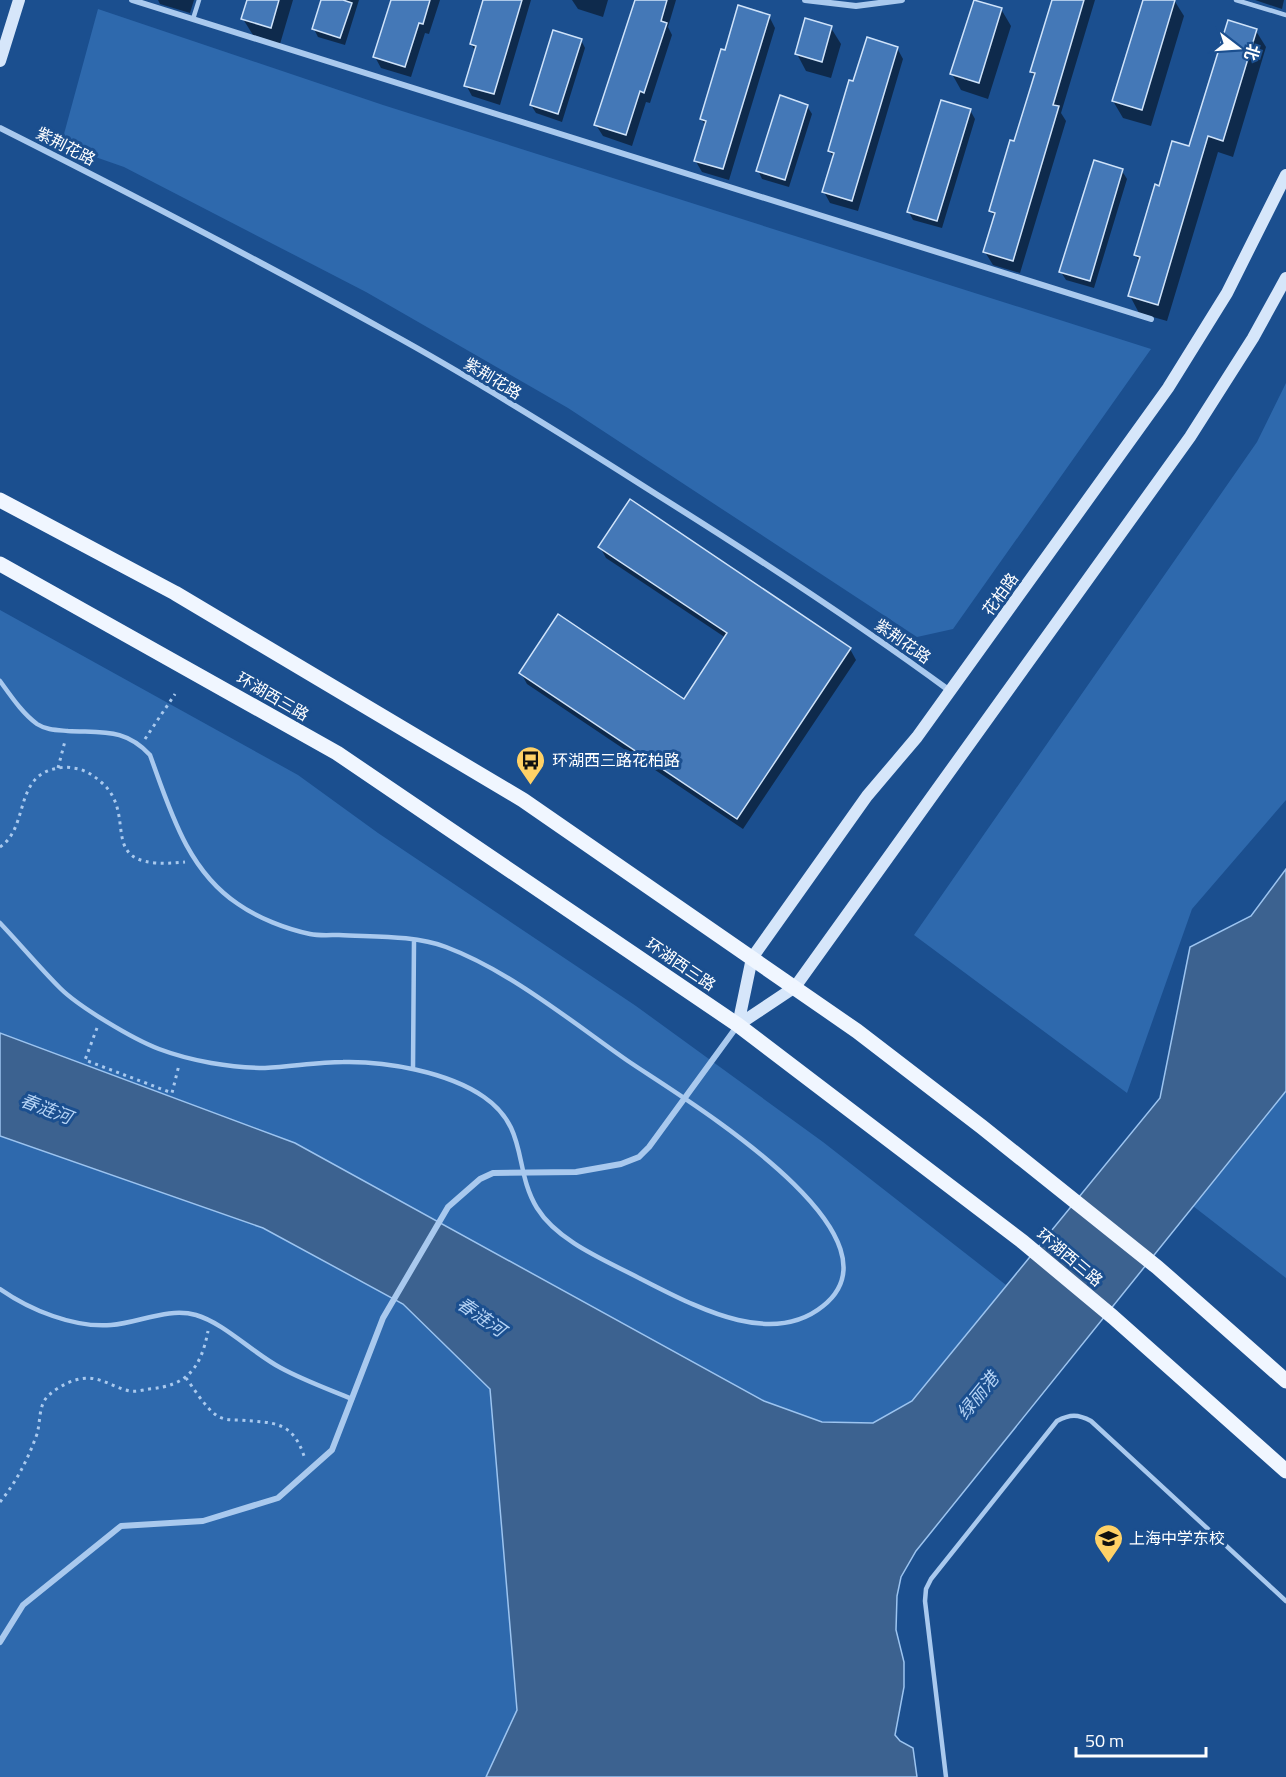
<svg xmlns="http://www.w3.org/2000/svg" width="1286" height="1777" viewBox="0 0 1286 1777" font-family="'Titillium Web','Noto Sans SC',sans-serif">
<rect width="100%" height="100%" fill="#1b4f8f"/>
<!-- green -->
<path fill="#2e69ad" d="M98,9L383,105L1151,349L953,629L917,637L568,408L366,292L124,167L61,145Z
M1286,383V800L1192,909L1127,1093L914,935L1257,442Z
M0,610L298,775L378,833L636,1006L823,1142L1006,1285L912,1401L873,1423L822,1422L764,1401L295,1143L0,1033Z
M1286,1091V1278L1193,1206Z
M0,1136L263,1228L403,1304L490,1389L517,1710L486,1777H0Z"/>
<!-- water -->
<path fill="#3c6290" stroke="#9cc4f0" stroke-width="1.5" d="M1286,869V1091L916,1551L901,1577L897,1596L896,1630L904,1662V1687L895,1735L900,1741L913,1748L917,1777H486L517,1710L490,1389L403,1304L263,1228L0,1136V1033L295,1143L764,1401L822,1422L873,1423L912,1401L1160,1098L1190,947L1251,916Z"/>
<!-- shadow -->
<path fill="#0007" d="M158,0H194L190,13L160,4Z
M249,0H293L280,44L253,35L243,19Z
M323,0H359L345,45L318,37L314,29Z
M393,0H440L429,34L425,33L411,77L381,68L375,57Z
M485,0H531L500,105L472,96L466,85L476,52L471,44Z
M572,0H608L603,17L578,9Z
M636,0H676L668,27L672,35L650,103L646,102L632,146L603,136L596,125Z
M1054,0H1095L1061,113L1066,121L1020,273L993,265L985,252L995,218L991,211L1015,143L1035,78L1031,72Z
M1144,0H1174L1184,16L1151,126L1123,118L1113,101Z
M1255,0H1284L1282,9Z
M1001,9L1011,26L988,99L961,90L952,74Z
M769,16L775,28L729,180L702,172L695,160L706,126L701,119L726,52Z
M831,28L841,44L831,78L806,71L797,54Z
M1256,31L1266,47L1233,157L1218,152L1167,321L1139,313L1130,296L1140,262L1135,255L1160,187L1190,148Z
M581,40L585,48L562,122L536,113L531,105Z
M897,48L903,59L858,211L830,203L824,192L834,158L829,151L854,83Z
M807,106L812,114L789,187L762,179L758,170Z
M970,110L975,119L942,228L913,220L909,212Z
M1122,171L1127,179L1094,288L1066,280L1061,272Z
M600,547L850,649L856,660L743,829L527,684L521,673L684,701L726,638L606,558Z"/>
<!-- building -->
<path fill="#4478b7" stroke="#cfe3fa" stroke-width="1.5" d="M247,0H279L271,28L241,19Z
M321,0H343L352,3L340,38L312,29Z
M391,0H430L423,24L419,23L405,67L373,57Z
M483,0H522L494,94L464,86L476,46L470,44Z
M635,0H667L661,21L667,23L644,93L640,91L626,135L594,125Z
M974,0L1002,8L979,83L950,74Z
M1052,0H1084L1053,105L1059,106L1013,261L983,252L995,213L989,211L1010,140L1014,141L1035,73L1030,72Z
M1143,0H1175L1142,110L1112,101Z
M738,5L770,15L723,169L694,161L706,121L700,119L721,49L725,50Z
M805,18L832,26L822,62L795,54Z
M1228,20L1257,29L1223,141L1208,136L1158,305L1128,296L1140,257L1134,255L1155,184L1159,186L1172,141L1189,146Z
M553,30L582,39L558,114L530,105Z
M867,37L898,47L852,201L822,192L834,153L828,151L849,80L853,81Z
M780,95L808,105L785,180L756,171Z
M941,100L971,109L937,221L907,212Z
M1094,160L1123,169L1090,281L1059,272Z
M630,499L851,648L737,819L519,673L558,614L684,699L727,633L598,547Z"/>
<g fill="none" stroke-linecap="round" stroke-linejoin="round">
<!-- path -->
<path stroke="#a9c9ee" stroke-width="3" stroke-dasharray="3 4.5" stroke-linecap="butt" d="M145,739L175,694
M58,768L65,741
M0,847C28,828 15,782 50,770C57,768 66,766 73,768C84,769 93,775 101,782C142,817 89,872 185,862
M97,1028L85,1060L172,1093L179,1065
M186,1378C194,1389 206,1408 216,1415C223,1420 231,1420 239,1420C274,1423 293,1420 305,1459
M0,1502C17,1481 28,1459 37,1434C41,1420 38,1405 49,1395C60,1385 80,1375 95,1379C107,1381 118,1389 130,1391C136,1392 143,1390 149,1389C187,1386 201,1368 208,1331"/>
<!-- lane -->
<path stroke="#a9c9ee" stroke-width="4.5" d="M1236,0L1286,15
M193,19L199,0
M0,681C11,696 22,713 37,724C46,730 57,730 68,731C103,733 125,728 150,755C170,810 187,870 238,904C258,918 286,929 310,934C319,936 330,935 339,935C373,937 414,935 446,947C510,971 572,1022 628,1061C676,1094 914,1234 823,1306C770,1349 693,1305 641,1279C607,1261 558,1242 537,1208C513,1169 529,1128 484,1097C448,1072 386,1061 343,1062C317,1062 291,1067 265,1068C231,1068 191,1061 159,1049C133,1039 79,1007 60,988C39,967 20,944 0,923
M413,1069L414,940
M0,1289C30,1310 74,1328 111,1325C139,1323 168,1307 196,1315C224,1323 254,1354 281,1368C303,1380 328,1389 352,1399
M946,1777L925,1601L926,1589L931,1579L1057,1421C1070,1414 1078,1414 1091,1421L1286,1601"/>
<!-- street -->
<path stroke="#a9c9ee" stroke-width="6" d="M132,0L1151,319
M805,0L856,6L902,0
M0,128C131,194 260,261 388,332C481,383 570,439 659,496C758,558 856,622 950,691
M0,1642L23,1605L121,1526L203,1521L278,1498L332,1450L383,1318L448,1207L480,1179L493,1173L576,1172L621,1164L639,1157L649,1147L738,1025"/>
<!-- secondary -->
<path stroke="#d6e6fa" stroke-width="12" d="M0,61L19,0
M738,1025L752,958L867,796L917,737L1168,388L1227,293L1286,175
M738,1025L795,987L1190,437L1253,338L1286,278"/>
<!-- primary -->
<path stroke="#f0f6ff" stroke-width="15" d="M0,500L175,593L523,800L857,1031L982,1127L1157,1267L1286,1381
M0,564L337,753L738,1025L1023,1242L1113,1317L1286,1471"/>
</g>
<!-- icons -->
<defs>
<symbol id="bus-pin" viewBox="-11 -11 22 30"><path d="M0 17L-7.5 6A9.5 9.5 0 1 1 7.5 6Z" fill="#ffd166" stroke="#1b4f8f"/><path d="M-5-6H5V4H4V6H2V4H-2V6H-4V4H-5ZM-3.5-4V0h7V-4ZM-3.5 1.2v1.5H-2V1.2ZM2 1.2v1.5H3.5V1.2Z" fill="#111"/></symbol>
<symbol id="school-pin" viewBox="-11 -11 22 30"><path d="M0 17L-7.5 6A9.5 9.5 0 1 1 7.5 6Z" fill="#ffd166" stroke="#1b4f8f"/><path d="M0-5L7-2L0 1L-7-2ZM-4 1L0 2.5L4 1V4Q0 6-4 4Z" fill="#111"/></symbol>
</defs>
<g fill-rule="evenodd">
<use href="#bus-pin" x="514" y="744" width="33" height="45"/>
<use href="#school-pin" x="1092" y="1522" width="33" height="45"/>
</g>
<g text-anchor="middle" stroke-width="6" stroke-linejoin="round" paint-order="stroke">
<!-- street labels -->
<g font-size="16" fill="#fff" stroke="#1b4f8f">
<text transform="translate(66 146) rotate(27)" y="6">紫荆花路</text>
<text transform="translate(493 378) rotate(31)" y="6">紫荆花路</text>
<text transform="translate(1000 594) rotate(-54)" y="6">花柏路</text>
<text transform="translate(903 641) rotate(35)" y="6">紫荆花路</text>
<text transform="translate(273 696) rotate(30)" y="6">环湖西三路</text>
<text transform="translate(681 964) rotate(34)" y="6">环湖西三路</text>
<text transform="translate(1070 1257) rotate(40)" y="6">环湖西三路</text>
</g>
<!-- poi labels -->
<g font-size="16" fill="#fff" stroke="#1b4f8f" text-anchor="start">
<text x="552" y="766">环湖西三路花柏路</text>
<text x="1129" y="1544">上海中学东校</text>
</g>
<!-- water labels -->
<g font-size="18" font-style="italic" fill="#b5d3f5" stroke="#1b4f8f">
<text transform="translate(46 1109) rotate(21)" y="6">春涟河</text>
<text transform="translate(481 1317) rotate(35)" y="6">春涟河</text>
<text transform="translate(978 1396) rotate(-51)" y="6">绿丽港</text>
</g>
</g>
<!-- north arrow -->
<g transform="translate(1238 48) rotate(107)" stroke="#1b4f8f" stroke-width="4.5" paint-order="stroke">
<path d="M0-4.5L10 22L0 15L-10 22Z" fill="#ffffff"/>
<text y="-9" font-size="16" font-weight="bold" text-anchor="middle" fill="#ffffff">北</text>
</g>
<!-- scale -->
<path d="M1076 1747v9h130v-9" fill="none" stroke="#ffffff" stroke-width="3"/>
<text x="1085" y="1747" font-size="18" fill="#ffffff" stroke="#1b4f8f" stroke-width="4.5" paint-order="stroke">50 m</text>
</svg>
